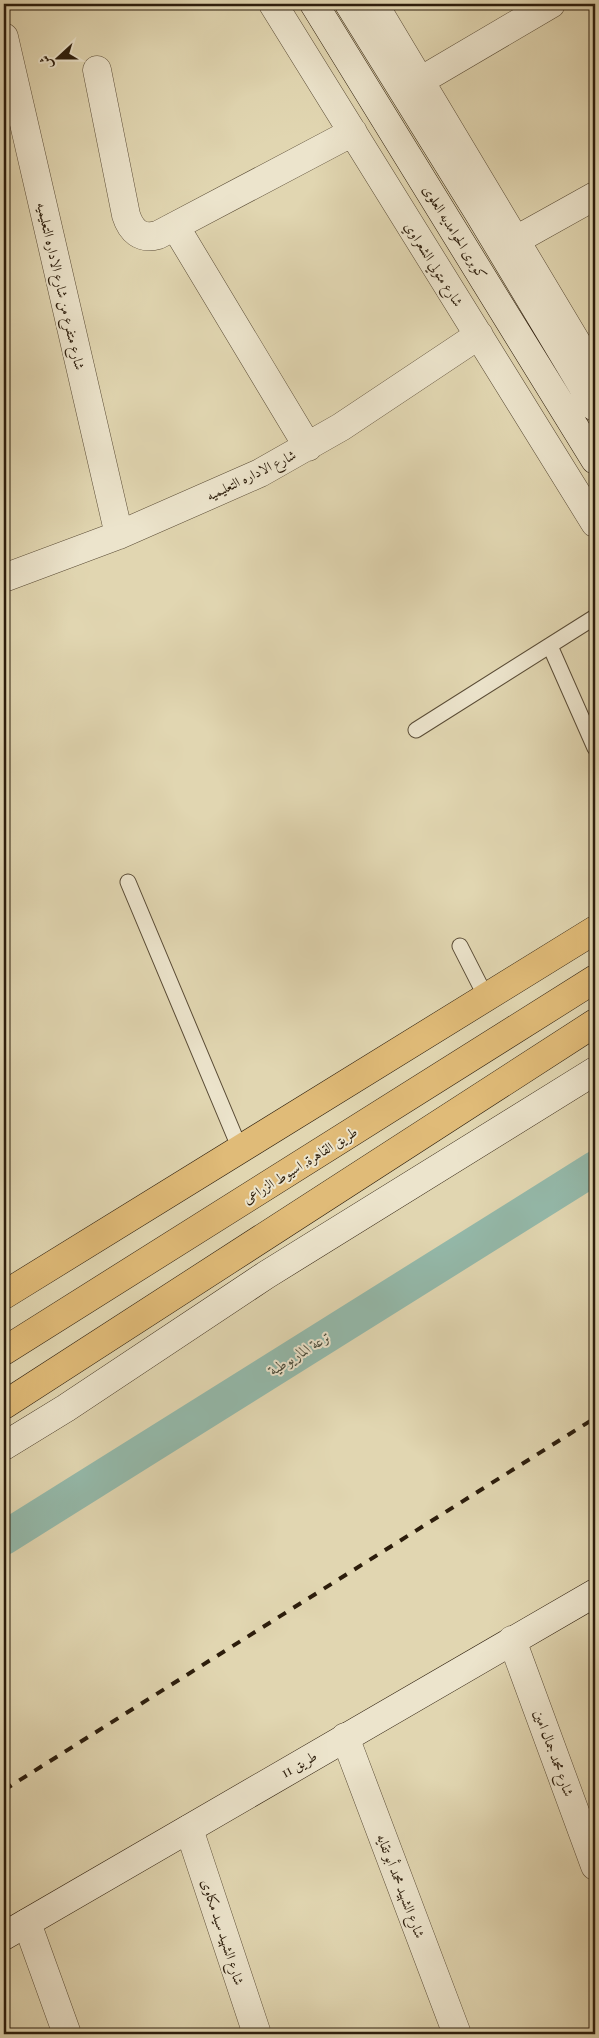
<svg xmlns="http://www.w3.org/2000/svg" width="599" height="2038" viewBox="0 0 599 2038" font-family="'IM FELL French Canon',Amiri,serif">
<rect width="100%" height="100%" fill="#e1d6b1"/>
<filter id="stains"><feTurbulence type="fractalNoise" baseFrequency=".004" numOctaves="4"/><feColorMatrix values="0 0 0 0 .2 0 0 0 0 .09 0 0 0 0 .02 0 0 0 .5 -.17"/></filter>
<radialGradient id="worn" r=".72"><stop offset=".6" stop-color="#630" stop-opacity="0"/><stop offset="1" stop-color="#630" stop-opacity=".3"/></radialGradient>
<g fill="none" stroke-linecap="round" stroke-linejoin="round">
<!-- canal -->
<path stroke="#94b9aa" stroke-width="34" d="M4,1538L595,1168"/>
<defs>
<path id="lane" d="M550,646L595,748
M416,730L595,617
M128,882L240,1149
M460,946L486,997"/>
<path id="street" d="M273,4L595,523
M374,4L595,373
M4,37L119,535
M97,70L126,215C131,231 141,240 158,235L353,132
M420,81L551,4
M175,226L308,447
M516,240L595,196
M4,578L119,535L260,473L341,427L479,335
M512,1640L595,1866
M345,1737L457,2034
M189,1829L257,2034
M27,1923L67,2034"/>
<path id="secondary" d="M314,4L595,460
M349,4L478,212L595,407
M4,1446L66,1408L266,1275L595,1071
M4,1936L595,1593"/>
<path id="highway" d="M4,1295L595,930
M4,1351L595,979
M4,1405L595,1023"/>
</defs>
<!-- lane casing -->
<use href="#lane" stroke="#594b35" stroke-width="17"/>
<!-- street casing -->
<use href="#street" stroke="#594b35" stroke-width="29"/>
<!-- secondary casing -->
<use href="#secondary" stroke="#2c1d0c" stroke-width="29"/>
<!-- highway casing -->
<use href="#highway" stroke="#2c1d0c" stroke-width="29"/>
<!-- lane -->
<use href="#lane" stroke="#ece4cc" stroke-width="15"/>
<!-- street -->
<use href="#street" stroke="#ece4cc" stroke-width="28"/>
<!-- secondary -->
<use href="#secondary" stroke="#ece4cc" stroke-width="28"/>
<!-- highway -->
<use href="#highway" stroke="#e0bb78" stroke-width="28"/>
<!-- rail -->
<path stroke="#2c1d0c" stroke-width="4" stroke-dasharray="9 9" stroke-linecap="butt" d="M4,1790L595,1418"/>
</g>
<g text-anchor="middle" stroke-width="4" stroke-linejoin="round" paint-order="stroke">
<!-- street labels -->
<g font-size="14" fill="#2c1d0c" stroke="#ece4cc">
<text transform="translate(455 232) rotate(58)" y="5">كوبرى الحوامديه العلوى</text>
<text transform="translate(434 264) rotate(58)" y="5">شارع متولي الشعراوي</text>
<text transform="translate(61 286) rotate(77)" y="5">شارع متفرع من شارع الاداره التعليميه</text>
<text transform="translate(251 475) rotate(-26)" y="5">شارع الاداره التعليميه</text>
<text transform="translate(300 1165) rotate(-32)" y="5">طريق القاهرة, اسيوط الزراعى</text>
<text transform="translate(554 1753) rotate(70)" y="5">شارع محمد جمال امين</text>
<text transform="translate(299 1764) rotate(-30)" y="5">طريق 11</text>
<text transform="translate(401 1886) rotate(69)" y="5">شارع الشهيد محمد أبو تقايه</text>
<text transform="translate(223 1932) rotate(72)" y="5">شارع الشهيد سيد مكاوى</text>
</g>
<!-- water labels -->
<g font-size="15" font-style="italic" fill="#4b4c3b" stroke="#ece4cc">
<text transform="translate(300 1353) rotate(-32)" y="5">ترعة الماريوطية</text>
</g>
</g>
<!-- margin -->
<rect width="599" height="2038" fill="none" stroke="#e1d6b1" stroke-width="20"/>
<rect x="5" y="5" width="589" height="2028" fill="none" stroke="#2c1d0c" stroke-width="2.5"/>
<rect x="10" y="10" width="579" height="2018" fill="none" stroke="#2c1d0c"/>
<!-- north arrow -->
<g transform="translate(58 58) rotate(249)" stroke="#ece4cc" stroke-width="4" paint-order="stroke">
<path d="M0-4L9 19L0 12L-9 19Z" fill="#2c1d0c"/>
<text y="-8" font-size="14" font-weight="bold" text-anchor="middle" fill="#2c1d0c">ش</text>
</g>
<rect width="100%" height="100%" filter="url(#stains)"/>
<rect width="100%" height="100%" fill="url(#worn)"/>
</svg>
